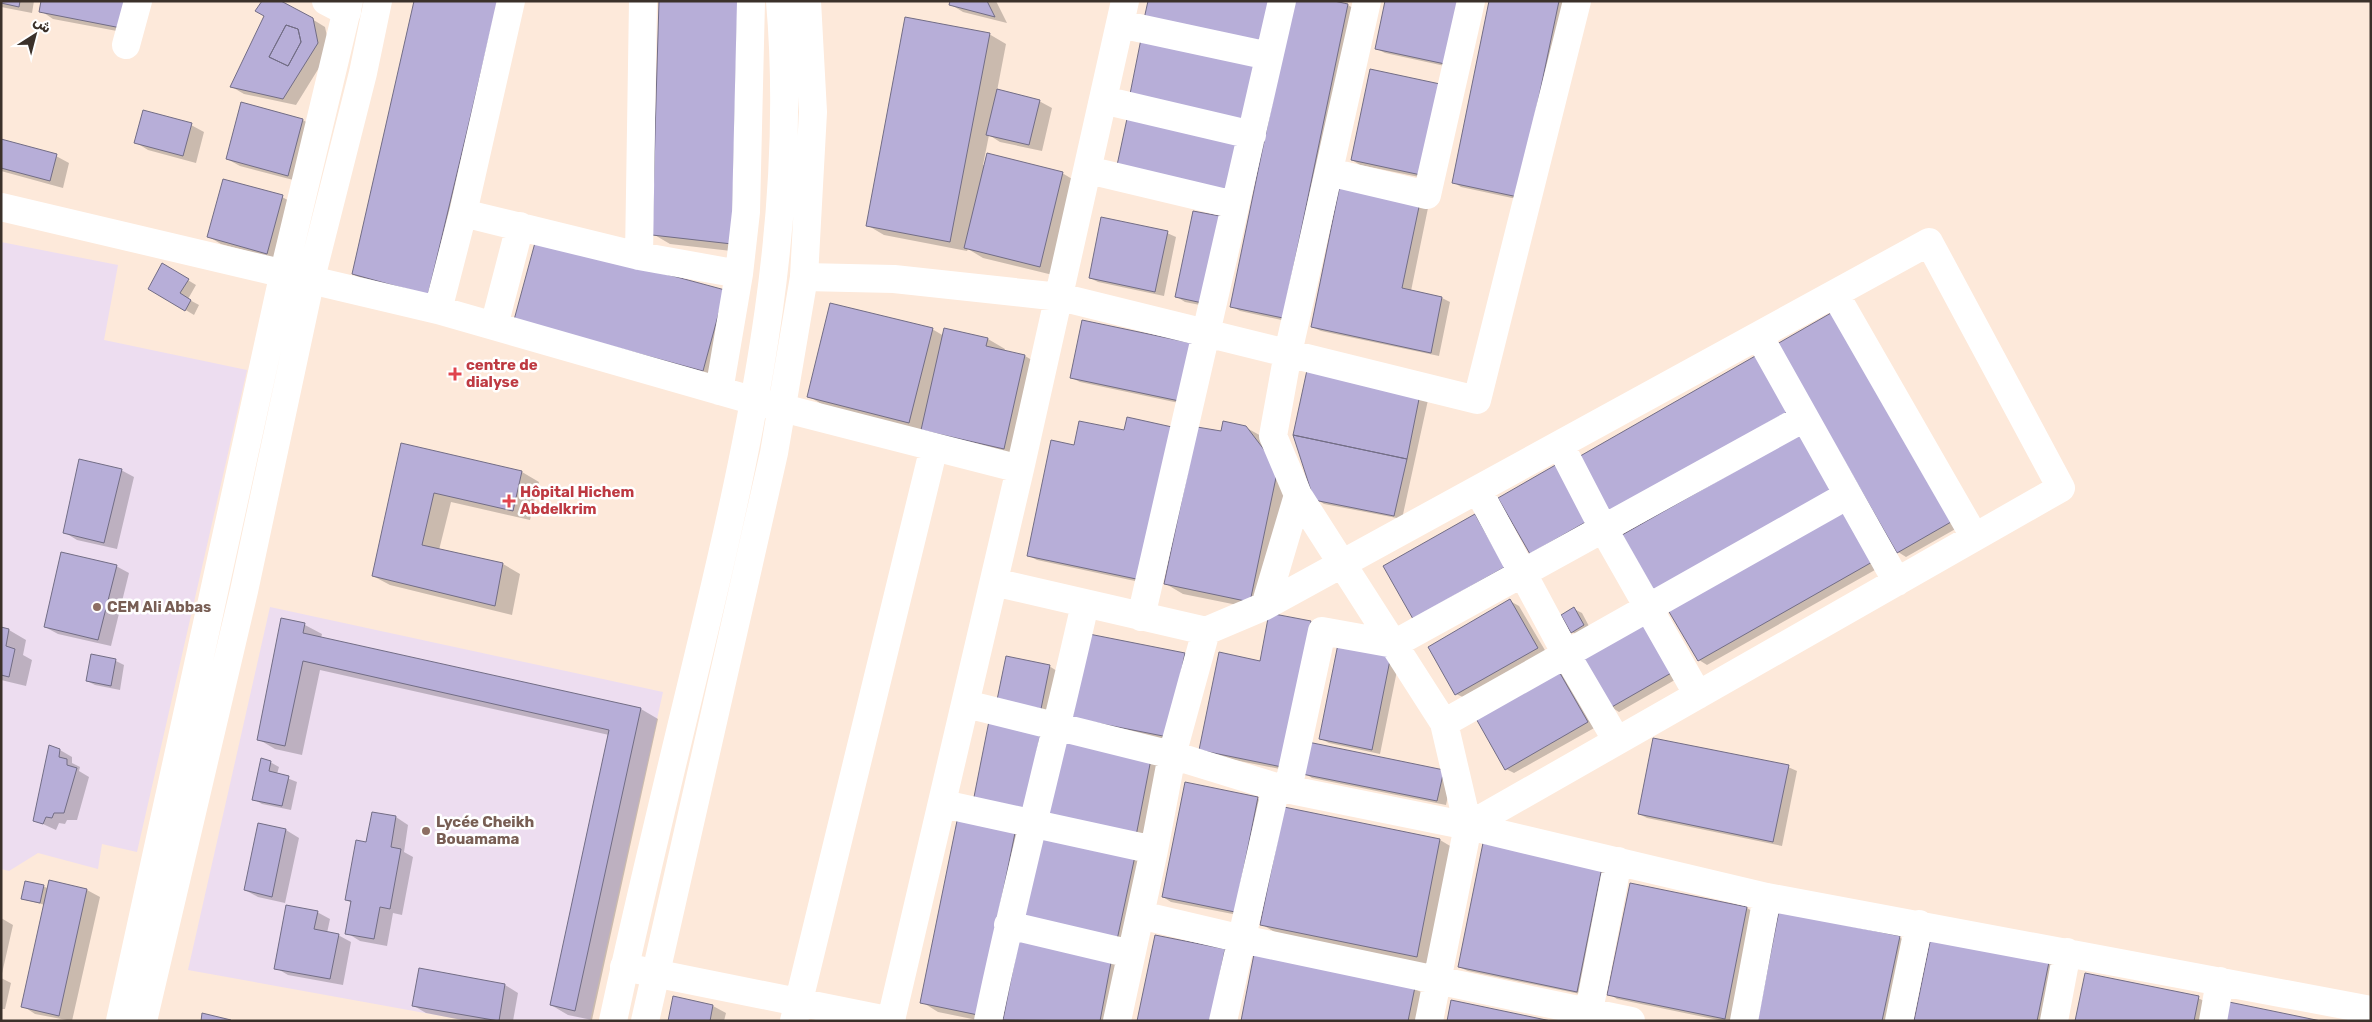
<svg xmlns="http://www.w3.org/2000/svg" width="2372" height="1022" viewBox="0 0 2372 1022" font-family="Rubik,Cairo,sans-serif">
<rect width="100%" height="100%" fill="#fde9da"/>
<!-- education -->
<path fill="#edddf0" d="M1,242L118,265L104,340L247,370L137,852L102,844L98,869L38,853L9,871L1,869Z
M270,607L663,692L590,1021H469L188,970Z"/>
<!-- shadow -->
<path fill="#0003" d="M1,1H34L32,13L1,7Z
M140,1L133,34L53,19L41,11Z
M517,1L445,304L370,284L353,274Z
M660,1L749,253L670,244L653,234Z
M951,1H996L1007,23L963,12L950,4Z
M1387,1L1454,68L1385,53L1377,49Z
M1491,1H1568L1526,201L1461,187L1453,182Z
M1348,5L1356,10L1291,322L1240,311L1231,306Z
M312,19L325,27L330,50L296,105L244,94L232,87Z
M989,34L1006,44L997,91L1039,101L1052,108L1042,151L1000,142L989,135L983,165L1062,173L1079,183L1057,276L983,258L968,249L967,251L884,235L867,225Z
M1371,71L1429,179L1360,165L1352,160Z
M242,104L303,120L316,128L301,182L240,166L227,159Z
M191,125L204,132L196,163L148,150L135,142Z
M1,141L56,156L69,163L63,188L1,171Z
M1341,187L1428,208L1411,291L1442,298L1450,302L1439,356L1321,331L1312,327Z
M282,197L295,204L280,260L221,244L209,237Z
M1224,218L1215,308L1185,302L1177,297Z
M1167,233L1176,237L1164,296L1098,282L1090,278Z
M163,265L196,285L188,299L199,305L194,315L149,288Z
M725,291L721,380L533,329Z
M1083,322L1193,406L1080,382L1072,378Z
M932,329L944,336L945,330L988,339L1005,349L1004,352L1025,356L1042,366L1021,458L825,406L808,396Z
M1779,345L1959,527L1906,557L1898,552Z
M1308,372L1428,400L1402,519L1324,504L1316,499Z
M1245,427L1263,437L1295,479L1267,611L1183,594L1166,584Z
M1125,432L1149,584L1037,560L1029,556L1075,446Z
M402,444L522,472L539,482L530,520L451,502L439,550L503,564L520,574L512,615L390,585L373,576Z
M121,470L134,477L117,549L77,540L64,532Z
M1842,506L1882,566L1707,665L1699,660Z
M116,566L129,573L111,646L58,634L45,627Z
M1510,601L1519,606L1546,652L1465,698L1456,694Z
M1574,609L1582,613L1591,630L1580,637L1572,632Z
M1642,621L1680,677L1619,712L1611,707Z
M1310,622L1319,627L1290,771L1209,755L1200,750L1261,662Z
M305,625L322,634L321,638L641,709L658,719L592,1020L568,1015L551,1005L609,735L320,670L302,755L275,749L258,739Z
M1,629L9,630L26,640L23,655L32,660L26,686L1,680Z
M1339,645L1399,661L1380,754L1329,743L1321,739Z
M1185,654L1202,664L1185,746L1090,727Z
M92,655L116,661L124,665L120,690L95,685L87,681Z
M1049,666L1062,674L1054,716L1011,707Z
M1557,669L1566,674L1596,727L1514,773L1506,769Z
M60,750L72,757V763L80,767L79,771L89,777L77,820H67L65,824L59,823L56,830L34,820Z
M1151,760L1168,770L1153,844L1066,827Z
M270,762L279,767L277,774L297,782L291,810L262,804L253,799Z
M1788,767L1797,771L1782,846L1647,818L1639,814Z
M1304,773L1452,776L1446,805L1312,778Z
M1258,799L1266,803L1243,916L1171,902L1163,897Z
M1284,808L1440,840L1457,850L1434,966L1278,934L1261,924Z
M396,817L408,825L404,852L413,857L402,915L393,913L387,946L360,941L347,933L352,903L346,900L367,844Z
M259,825L286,830L299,838L285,903L258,897L245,890Z
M1015,829L1032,839L982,1021L938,1012L922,1002Z
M1484,845L1609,873L1585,995L1468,971L1459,967Z
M1134,857L1151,867L1134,949L1038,929Z
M50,881L87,890L100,897L72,1021L35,1014L23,1006L45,905L22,899L43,886L49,889Z
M1747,908L1755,913L1733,1021H1723L1617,999L1609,994Z
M317,912L330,919L327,933L338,935L351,942L343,985L288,975L276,968Z
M1,918L13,925L1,978L11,983L5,1009H1Z
M1899,937L1907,942L1891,1021H1758Z
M1113,954L1130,963L1119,1021L1005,1019Z
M2049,963L2057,968L2047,1021H1915Z
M420,969L505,985L518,993L513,1021H467L426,1013L414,1006Z
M1414,988L1431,998L1427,1021H1242Z
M2198,998L2206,1002L2203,1021H2076Z
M713,1006L726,1013L724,1021H670Z"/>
<!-- building -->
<path fill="#b7aed8" stroke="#726d85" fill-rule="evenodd" d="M1,1H20L19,7L1,3Z
M41,1H126L121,28L39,12Z
M262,1H281L313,18L318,43L283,99L230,87L264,16L255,11ZM286,25L298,29L301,42L288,66L269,57Z
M414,1H498L428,295L352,274Z
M659,1H738L732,244L652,235Z
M950,1H987L995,17L949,5Z
M1148,1H1269L1260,43L1144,19Z
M1293,1H1334L1348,4L1283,318L1230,307Z
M1385,1H1458L1445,64L1375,49Z
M1489,1H1559L1518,197L1452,183Z
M905,17L990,33L950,242L866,226Z
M286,25L298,29L301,42L288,66L269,57Z
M1141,39L1256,63L1244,124L1129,99Z
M1370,69L1440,84L1421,175L1351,160Z
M997,89L1040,100L1029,145L986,135Z
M241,102L303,119L288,176L226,159Z
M143,110L192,123L183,156L134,143Z
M1128,114L1239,137L1227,194L1116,170Z
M1,139L57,154L50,181L1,168Z
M987,153L1063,172L1040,267L964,248Z
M223,179L283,195L267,254L207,237Z
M1340,185L1420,202L1402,288L1442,297L1431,353L1311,327Z
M1193,211L1225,217L1207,304L1175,297Z
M1101,217L1168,231L1155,292L1089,278Z
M536,239L725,290L703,371L514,320Z
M162,263L189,279L180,293L191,300L185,311L148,289Z
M830,303L933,328L909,423L807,397Z
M1831,313L1951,522L1897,553L1777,344Z
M1082,320L1196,344L1184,402L1070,378Z
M944,328L988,338L986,346L1025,355L1004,449L921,430Z
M1757,355L1789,411L1607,515L1575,459Z
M1307,370L1420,394L1407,459L1293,435Z
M1127,417L1172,427L1141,580L1027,556L1051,440L1074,445L1079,421L1124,430Z
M1223,421L1246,426L1278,468L1250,602L1164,584L1197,427L1221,431Z
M1800,434L1832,490L1654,591L1622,535Z
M1293,435L1407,459L1394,516L1314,500Z
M401,443L522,471L513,511L434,493L422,545L503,563L495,606L372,576Z
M79,459L122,469L104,543L63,533Z
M1559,463L1591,519L1530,554L1498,498Z
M1842,504L1874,561L1698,661L1665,605Z
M1475,514L1505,567L1413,619L1383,566Z
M61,552L117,565L98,640L44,627Z
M1510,599L1538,648L1455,695L1428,647Z
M1574,607L1584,625L1571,633L1561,615Z
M1269,613L1311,621L1282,767L1199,750L1219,652L1260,661Z
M281,618L305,623L303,633L641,708L575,1011L550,1005L609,730L303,661L285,746L257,740Z
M1642,620L1673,672L1610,708L1580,655Z
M1,627L9,629L6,646L15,649L9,677L1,675Z
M1089,634L1185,653L1168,737L1072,718Z
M1338,644L1391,655L1372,750L1319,739Z
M91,654L116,659L111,686L86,681Z
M1006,656L1050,665L1041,709L997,700Z
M1557,668L1588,722L1505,770L1474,715Z
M990,716L1042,726L1025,813L973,802Z
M1653,738L1789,765L1773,842L1638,814Z
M1063,740L1151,759L1136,836L1048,817Z
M1308,742L1444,770L1437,801L1302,774Z
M49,745L60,749L59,757L67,759V765L77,768L64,813H54L52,818L46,817L43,824L33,821Z
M261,758L271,761L269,771L289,776L282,806L252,800Z
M1185,782L1258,797L1235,912L1162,897Z
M1284,807L1440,839L1417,957L1260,925Z
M372,812L396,816L391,847L401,849L390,909L380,907L374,939L345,934L351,901L345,900L356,840L366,842Z
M958,816L1016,828L978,1015L920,1003Z
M258,823L286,829L272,897L244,890Z
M1037,836L1135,856L1117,940L1020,920Z
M1483,843L1602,867L1577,992L1458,967Z
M49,880L87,889L59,1016L21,1007Z
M25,881L44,885L40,903L21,899Z
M1630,883L1747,907L1725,1019L1607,995Z
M286,905L318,911L314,929L339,934L330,979L274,969Z
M1779,911L1900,936L1882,1021H1757Z
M1020,933L1113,952L1100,1021L1003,1020Z
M1155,935L1225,949L1211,1021H1137Z
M1931,937L2049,962L2037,1021H1914Z
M1254,954L1415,987L1408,1021H1241Z
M419,968L505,984L499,1021L412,1006Z
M2085,973L2199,996L2194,1021H2075Z
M673,996L713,1005L710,1021H668Z
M1451,1000L1551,1021H1447Z
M2229,1002L2321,1021H2226Z
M202,1013L231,1020V1021H201Z"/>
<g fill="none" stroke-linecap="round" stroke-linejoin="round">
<!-- minor -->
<path stroke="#fff" stroke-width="28" d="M326,1L347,12
M1367,1L1288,353L1273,436L1298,495L1444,723L1468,826L1429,1021
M1120,24L1269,56
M126,45L138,1
M1103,100L1252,135
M1088,170L1235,205
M1329,172L1427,195L1471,1
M1,207L438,310L755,401L1020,469
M463,213L639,256L739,274
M639,256L643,1
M804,277L894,279L1060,297L1477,400L1577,1
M1835,294L1974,536
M438,310L463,213L511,1
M494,326L520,226
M1759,336L1897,582
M719,391L739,274L746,212L751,1
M1560,445L1603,528L1698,695
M1478,490L1566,654L1617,741
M994,582L1206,631L1265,606L1929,242L2061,488L1468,826
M1265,606L1298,495
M1141,617L1282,1
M966,704L1172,755L1276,787L1468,826L1767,897L2371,1010
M1444,723L1848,495
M1288,789L1322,631L1394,644L1804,418
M943,804L1154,850
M1140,915L1242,939L1631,1021
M1008,925L1131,954
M624,967L892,1021
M891,1020L1020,469L1125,1
M794,1021L934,447
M988,1021C1017,881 1054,743 1085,604
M1117,1021L1154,850L1172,755L1206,631
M1223,1021L1276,787
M1587,1021L1618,861
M1744,1021L1767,897
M1899,1021L1919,924
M2054,1021L2067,952
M2213,1021L2220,981"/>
<!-- major -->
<path stroke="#fff" stroke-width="28" d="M120,1021L284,272L349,1
M143,1021L244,591L311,278L363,73L378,1
M613,1021C642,885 676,750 708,615C756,413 798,209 780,1
M645,1021L774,453L804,277L813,112L807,1"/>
</g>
<!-- markers -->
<g fill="#e0444e" stroke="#fff" stroke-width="2">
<path d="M452.5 366.5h5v5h5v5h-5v5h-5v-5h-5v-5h5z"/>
<path d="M506.5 493.5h5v5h5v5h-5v5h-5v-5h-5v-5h5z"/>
</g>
<g fill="#8d6e63" stroke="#fff" stroke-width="2">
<circle cx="97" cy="607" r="5"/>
<circle cx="426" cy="831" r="5"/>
</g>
<g text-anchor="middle" stroke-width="5" stroke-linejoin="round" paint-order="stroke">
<!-- health labels -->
<g font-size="15" font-weight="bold" fill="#be3a42" stroke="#fff" text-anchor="start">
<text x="466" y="370">centre de<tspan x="466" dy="17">dialyse</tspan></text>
<text x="520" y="497">Hôpital Hichem<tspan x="520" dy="17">Abdelkrim</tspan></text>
</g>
<!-- education labels -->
<g font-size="15" font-weight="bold" fill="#785e54" stroke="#fff" text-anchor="start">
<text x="107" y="612">CEM Ali Abbas</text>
<text x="436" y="827">Lycée Cheikh<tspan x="436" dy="17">Bouamama</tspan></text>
</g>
</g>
<!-- border -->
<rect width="2372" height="1022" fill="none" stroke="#3b312a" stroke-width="5"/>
<!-- north arrow -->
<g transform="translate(35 35) rotate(36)" stroke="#ffffff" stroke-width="4" paint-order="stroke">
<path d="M0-4L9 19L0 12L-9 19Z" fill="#3b312a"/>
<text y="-8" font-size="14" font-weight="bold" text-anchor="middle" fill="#3b312a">ش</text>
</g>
</svg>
